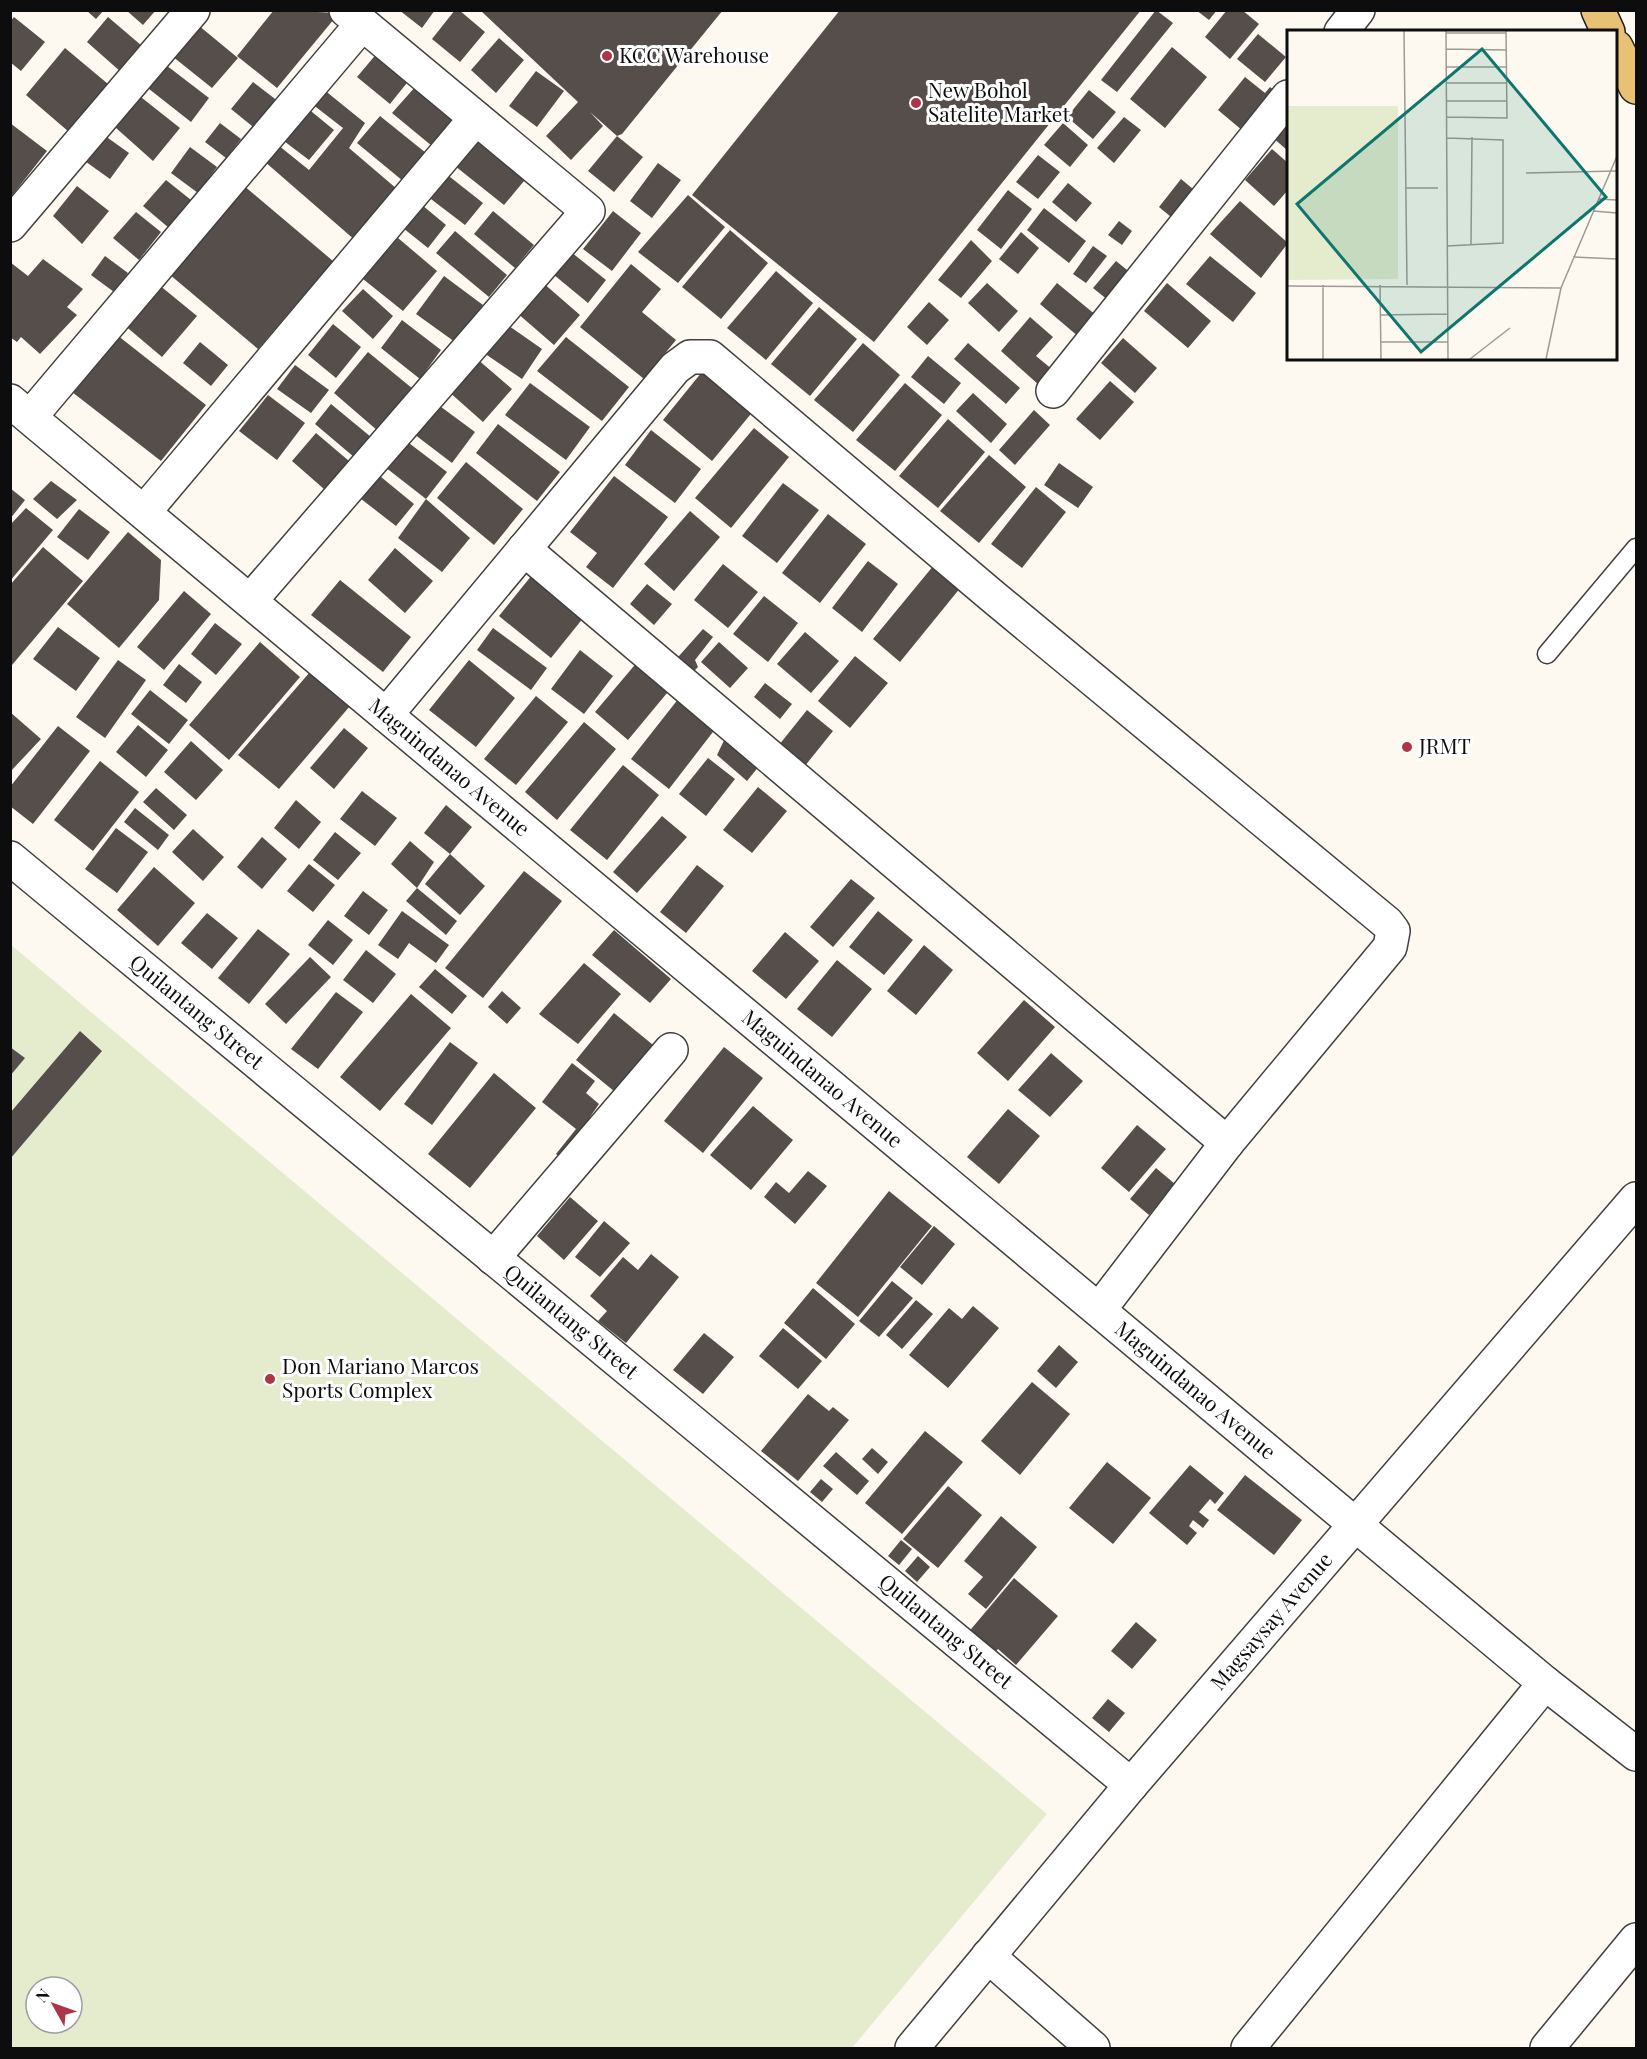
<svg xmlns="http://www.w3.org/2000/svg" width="1647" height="2059" viewBox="0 0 1647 2059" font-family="'Playfair Display',serif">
<rect width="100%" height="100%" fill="#fdf9f0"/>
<!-- pitch -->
<path fill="#e5ecce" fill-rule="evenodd" d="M10,944L1047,1814L852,2048H11ZM36,1987H72V2023H36Z"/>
<!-- building -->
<path fill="#554e4b" d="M86,10H104L96,19Z
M126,10H156L143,25Z
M274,10L339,13L277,88L237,56Z
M399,10H435L422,28Z
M455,10H459L485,32L460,62L432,39Z
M480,10H723L622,134L617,136L643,157L614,192L588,171L617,136L590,112L603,126L571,160L546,136L578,102Z
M840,10H1141L874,342L692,195Z
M1156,10L1173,23L1117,92L1101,80Z
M1196,10H1217L1209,20Z
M1227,10H1242L1259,24L1230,59L1205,37Z
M14,17L45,42L21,71L10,62V22Z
M108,17L142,46L121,72L87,42Z
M198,25L238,58L212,88L172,56Z
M1258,34L1286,57L1265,82L1237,59Z
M499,38L524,60L496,93L471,70Z
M1172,47L1207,77L1165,128L1130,99Z
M65,48L108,84L69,132L26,95Z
M378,52L410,79L390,104L357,77Z
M162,62L209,98L191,122L144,85Z
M536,71L564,91L537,127L509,106Z
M1245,77L1265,93L1270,87L1282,97L1249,136L1218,110Z
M253,82L279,102L257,130L231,109Z
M416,86L454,117L432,146L392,113Z
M323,89L365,123L349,148L397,189L356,241L264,161L278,145L309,170L343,128L312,104Z
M132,90L180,128L153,161L106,119Z
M1089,90L1116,112L1093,139L1067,117Z
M306,107L334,130L309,160L280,138Z
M380,116L426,153L403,181L357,143Z
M1288,116V151L1271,136Z
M1124,117L1141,130L1114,163L1097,148Z
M10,123L47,151L10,198Z
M220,123L241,139L226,158L205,142Z
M1063,123L1088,145L1070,167L1044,145Z
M101,133L129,153L110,179L82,159Z
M480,135L529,175L504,205L455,166Z
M190,147L217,167L198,193L171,173Z
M1272,149L1288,163V190L1274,206L1245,180Z
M1038,155L1060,172L1038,199L1016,182Z
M658,163L681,180L652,218L630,201Z
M445,173L483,203L465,225L427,196Z
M1181,179L1199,194L1177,222L1159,207Z
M166,180L191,200L169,228L143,206Z
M1068,183L1092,203L1076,222L1052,202Z
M243,185L333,261L258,349L169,274Z
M77,186L109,211L82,244L53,216Z
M1008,190L1032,209L1001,249L977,230Z
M688,195L725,227L678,283L638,252Z
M1240,201L1288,243L1261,278L1210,234Z
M422,205L446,225L428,248L403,228Z
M1044,208L1086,241L1069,263L1027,230Z
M493,211L534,245L515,268L474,234Z
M613,211L641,233L612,271L583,249Z
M136,212L161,232L139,260L113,238Z
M1119,221L1132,231L1122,245L1108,235Z
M730,230L768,263L721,319L682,287Z
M455,231L507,275L489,297L436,253Z
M1021,232L1039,248L1018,274L999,259Z
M398,238L437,271L403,311L363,279Z
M971,240L992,261L961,298L938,280Z
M1093,246L1107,256L1086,283L1073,274Z
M566,248L606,280L588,303L548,270Z
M105,256L128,273L114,292L91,275Z
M1210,256L1256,293L1233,322L1186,284Z
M43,259L83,289L67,307L77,315L40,354L21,337L17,342L10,337V262L28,276Z
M1116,261L1137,278L1114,305L1093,288Z
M631,264L661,289L642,312L676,340L644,379L580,327Z
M776,271L813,303L766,360L727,328Z
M444,276L483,305L455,342L416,314Z
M542,282L580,315L554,345L516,312Z
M987,283L1018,311L999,332L968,303Z
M1057,283L1097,316L1079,337L1040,304Z
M1167,283L1211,321L1188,348L1144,311Z
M158,284L197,316L162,357L123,324Z
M363,289L393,316L373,339L342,311Z
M929,302L949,320L927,345L907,327Z
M819,307L857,339L810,396L771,364Z
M1030,317L1053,337L1036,356L1053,370L1039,385L1001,351Z
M402,320L441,350L420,379L381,348Z
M502,321L542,349L522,379L481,351Z
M333,324L361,347L336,378L308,355Z
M117,335L206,405L161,461L72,392Z
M566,337L629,387L602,421L537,371Z
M1123,338L1157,368L1135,393L1101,363Z
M200,342L228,365L211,386L183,363Z
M863,343L900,375L853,432L814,400Z
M968,343L1020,388L1006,404L954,359Z
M368,352L413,389L378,431L334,393Z
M928,356L961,383L944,404L911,377Z
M476,358L512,389L483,422L448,391Z
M295,365L329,390L311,413L277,389Z
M706,367L755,409L712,461L663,420Z
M1110,381L1134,402L1100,440L1076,419Z
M530,383L590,427L566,460L505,415Z
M905,383L942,415L895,471L856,440Z
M973,393L1007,424L991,443L956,411Z
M268,395L305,423L277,460L239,431Z
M433,401L475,432L452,463L410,431Z
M331,404L371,437L354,457L315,424Z
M1034,410L1050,425L1015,465L999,450Z
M948,419L985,452L938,508L899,476Z
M498,424L560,472L537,501L476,453Z
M754,428L789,457L731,528L695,498Z
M651,430L701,469L675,503L625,465Z
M316,433L349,461L324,489L292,461Z
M405,440L447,472L426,499L385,467Z
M989,455L1026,487L979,543L940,511Z
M466,462L523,509L494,545L437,498Z
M1059,463L1093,487L1078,508L1044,485Z
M375,472L414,504L396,526L356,495Z
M614,476L668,517L613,588L586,567L597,553L570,532Z
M51,481L77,500L57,519L33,499Z
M783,483L819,510L777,563L742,536Z
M1036,487L1066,512L1022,568L991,544Z
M10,488L25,500L10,519Z
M426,499L470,538L442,572L398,538Z
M26,508L53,530L10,581V525Z
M79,509L110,532L88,560L57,537Z
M690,511L720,537L674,591L644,564Z
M828,514L866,544L820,603L782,573Z
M128,532L161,560L159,600L119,648L67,604Z
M43,547L83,581L12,665L10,585Z
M395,548L433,581L405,613L368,580Z
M868,561L898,584L862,632L832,608Z
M723,564L758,592L728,628L694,600Z
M934,565L961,587L900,662L873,639Z
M532,575L584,617L551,658L499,616Z
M340,580L411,637L383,672L311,615Z
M647,584L672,604L654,625L630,604Z
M184,591L211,614L164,670L137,647Z
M764,596L798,623L768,662L733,634Z
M215,623L242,644L216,675L191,654Z
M58,627L100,658L76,691L33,659Z
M493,628L547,668L531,690L477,650Z
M703,629L713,637L695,660L698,667L687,678L671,665Z
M805,632L839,661L811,693L777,664Z
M260,642L300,677L229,760L189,725Z
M719,642L748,668L730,688L701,662Z
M580,650L613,676L584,714L551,689Z
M855,656L888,683L850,728L818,701Z
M118,660L146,680L105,738L76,717Z
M469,660L515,698L476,747L429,710Z
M639,660L672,687L628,740L595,712Z
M179,664L202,682L186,703L163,685Z
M310,672L350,706L279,789L238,755Z
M765,683L792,704L780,719L754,697Z
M150,690L188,720L169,744L131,714Z
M536,696L568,722L516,785L484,759Z
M679,698L716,728L669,789L631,759Z
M807,710L833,731L800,772L775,750Z
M10,712L41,739L10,772Z
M584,722L616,749L557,820L525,792Z
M138,725L168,750L146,777L116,752Z
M58,726L90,751L33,824L10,806V787Z
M344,728L368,748L334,789L310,768Z
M729,730L764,760L747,781L717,755Z
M191,741L223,770L196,800L164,772Z
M708,758L735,779L706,816L679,794Z
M100,761L139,792L93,851L54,820Z
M623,765L659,795L607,860L570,830Z
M758,787L787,811L752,853L723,830Z
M156,788L187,815L174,830L143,802Z
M362,791L397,818L375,846L340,819Z
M296,800L321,822L299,849L274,828Z
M446,805L472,827L450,854L424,833Z
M135,808L169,835L158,850L124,822Z
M662,816L687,837L637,893L613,872Z
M116,828L148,852L117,893L85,869Z
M193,829L224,857L203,881L172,852Z
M335,832L361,853L338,880L313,860Z
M262,837L287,859L262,889L237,867Z
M410,841L434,862L417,888L391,864Z
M450,854L485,886L460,915L425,884Z
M309,864L335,885L313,912L287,891Z
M697,865L724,886L686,933L660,912Z
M154,867L195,903L158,946L117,910Z
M524,871L562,901L483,998L445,968Z
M851,879L875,898L833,947L810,927Z
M417,888L457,921L446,935L406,901Z
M363,891L388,910L369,935L344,916Z
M402,911L449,945L436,963L409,943L398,959L378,945Z
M878,911L913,940L884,975L849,947Z
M207,913L238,938L212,969L181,943Z
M328,920L353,940L333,965L308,945Z
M258,929L290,954L249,1004L218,978Z
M614,930L671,979L650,1003L592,955Z
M785,932L819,961L786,999L752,971Z
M924,945L953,970L916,1015L887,991Z
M366,950L396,974L373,1003L343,980Z
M310,957L331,977L286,1024L265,1004Z
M837,960L872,989L832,1037L797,1009Z
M584,963L621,994L578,1044L539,1014Z
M435,969L467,996L452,1014L419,987Z
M502,991L521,1008L507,1024L488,1007Z
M336,992L363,1012L318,1069L291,1049Z
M411,994L451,1028L380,1111L340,1077Z
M1024,1000L1055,1027L1008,1081L977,1053Z
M614,1013L658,1049L620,1096L576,1060Z
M80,1031L102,1051L10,1159V1113Z
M450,1042L478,1063L432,1125L404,1104Z
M10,1047L25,1058L10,1076Z
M724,1047L763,1078L703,1153L664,1121Z
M1051,1053L1083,1081L1050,1117L1018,1090Z
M572,1063L595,1081L586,1093L599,1104L590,1117L598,1124L567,1163L556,1154L576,1129L542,1102Z
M494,1073L536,1108L470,1188L428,1154Z
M753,1106L793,1140L751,1190L710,1155Z
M1008,1109L1040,1136L999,1184L967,1157Z
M1137,1125L1166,1149L1129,1192L1101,1168Z
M1156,1168L1175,1184L1149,1215L1130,1199Z
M808,1171L827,1186L795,1224L764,1197L776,1182L789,1193Z
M889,1191L932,1226L858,1317L816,1283Z
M570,1197L598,1221L564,1260L537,1236Z
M604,1221L630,1243L600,1277L575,1257Z
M934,1226L955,1244L922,1285L900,1267Z
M651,1254L679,1277L626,1343L598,1321L607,1311L590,1296L623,1257L638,1270Z
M892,1281L913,1298L879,1337L859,1321Z
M813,1288L855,1324L826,1359L784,1323Z
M916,1300L933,1314L902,1349L886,1335Z
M973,1306L999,1328L948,1388L909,1355L949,1308L962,1319Z
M783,1328L822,1361L798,1389L759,1356Z
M704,1333L734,1357L703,1394L673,1370Z
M1059,1345L1078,1362L1056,1388L1037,1371Z
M1032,1382L1070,1414L1020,1475L981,1441Z
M808,1394L829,1411L833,1407L849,1420L798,1481L761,1451Z
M925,1431L963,1462L902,1534L865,1503Z
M872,1448L888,1462L878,1474L862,1459Z
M836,1452L869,1481L857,1495L823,1466Z
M1107,1462L1151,1498L1113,1544L1069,1508Z
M1190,1465L1224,1493L1215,1504L1210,1499L1199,1512L1209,1520L1203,1528L1193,1520L1189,1526L1197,1533L1187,1545L1149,1513Z
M1245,1475L1302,1520L1274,1555L1217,1510Z
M821,1479L833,1489L822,1502L810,1492Z
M948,1486L982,1515L938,1568L903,1539Z
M1001,1516L1037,1547L986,1609L968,1594L983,1577L964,1561Z
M901,1540L912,1549L899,1565L888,1556Z
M918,1556L930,1567L917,1582L905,1571Z
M1014,1578L1058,1616L1016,1665L998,1649L992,1656L967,1634Z
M1136,1622L1157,1640L1132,1669L1111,1651Z
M1108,1699L1125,1713L1109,1732L1092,1718Z"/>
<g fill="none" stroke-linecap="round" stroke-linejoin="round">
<defs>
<path id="lane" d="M1547,654L1636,548"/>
<g id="street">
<path d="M1341,32L1358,10"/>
<path d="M10,225L193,10"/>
<path d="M1053,391L1288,97"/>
<path id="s1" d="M10,401L1545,1683L1636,1754"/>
<path d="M30,417L362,24"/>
<path d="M144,512L476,118"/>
<path d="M524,549L1227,1143"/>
<path d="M250,601L588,211L346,10"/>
<path d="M386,715L675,368L690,357H710L991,595L1387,923L1393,931L1390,947L1227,1143L1099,1310"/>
<path id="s2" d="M10,858L1131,1785"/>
<path d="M493,1258L671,1050"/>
<path d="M988,1956L1093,2048"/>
<path id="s3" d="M912,2048L1131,1785L1636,1199"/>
<path d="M1248,2048L1545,1683"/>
<path d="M1547,2048L1636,1940"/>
</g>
<path id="primary" d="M1598,10L1608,32
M1616,47L1636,87"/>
</defs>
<!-- lane casing -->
<use href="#lane" stroke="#404040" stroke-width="21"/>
<!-- street casing -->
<use href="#street" stroke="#404040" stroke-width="36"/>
<!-- primary casing -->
<use href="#primary" stroke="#1e1e1e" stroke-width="36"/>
<!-- lane -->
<use href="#lane" stroke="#fff" stroke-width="18"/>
<!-- street -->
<use href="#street" stroke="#fff" stroke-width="33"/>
<!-- primary -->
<use href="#primary" stroke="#e9c174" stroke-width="33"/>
</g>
<!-- markers -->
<g fill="#ae3547" stroke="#fff" stroke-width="2">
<circle cx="607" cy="56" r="6"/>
<circle cx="916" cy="103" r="6"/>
<circle cx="1407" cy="747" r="6"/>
<circle cx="270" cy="1379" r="6"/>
</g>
<g text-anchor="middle" stroke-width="6" stroke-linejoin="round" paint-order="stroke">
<!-- poi labels -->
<g font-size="21" fill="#0d0d0d" stroke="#fff" text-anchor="start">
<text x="619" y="63">KCC Warehouse</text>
<text x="928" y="98">New Bohol<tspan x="928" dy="24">Satelite Market</tspan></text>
<text x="1419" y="754">JRMT</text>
<text x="282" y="1374">Don Mariano Marcos<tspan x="282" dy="24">Sports Complex</tspan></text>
</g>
<!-- street labels -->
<g font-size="21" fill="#0d0d0d" stroke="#fff">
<text dy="7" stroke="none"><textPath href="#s1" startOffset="572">Maguindanao Avenue</textPath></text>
<text dy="7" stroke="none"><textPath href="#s2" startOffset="242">Quilantang Street</textPath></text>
<text dy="7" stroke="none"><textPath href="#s1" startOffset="1058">Maguindanao Avenue</textPath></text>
<text dy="7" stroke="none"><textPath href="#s2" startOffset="728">Quilantang Street</textPath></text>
<text dy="7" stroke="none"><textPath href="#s1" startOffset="1544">Maguindanao Avenue</textPath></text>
<text dy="7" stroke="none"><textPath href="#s3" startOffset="558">Magsaysay Avenue</textPath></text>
<text dy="7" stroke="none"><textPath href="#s2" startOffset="1214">Quilantang Street</textPath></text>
</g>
</g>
<!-- overview -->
<g transform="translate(1287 30)">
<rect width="330" height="330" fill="#fdf9f0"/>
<path d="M111,76V249L0,250V76Z" fill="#e5ecce"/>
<path fill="none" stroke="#9d9b95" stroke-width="1.5" d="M117,1L120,255M159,1L161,329M159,3H219M159,19L219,20M159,37H220M159,53H220M159,71H220M160,87L220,88L219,1M160,108L216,110V213L160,216M239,143L330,141M119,158H151M311,169L330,170M306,181L330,183M184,215L185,107M286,227L330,229M93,255L94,329M0,256L274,258M93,285L160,284M94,312H161M36,329V255M183,329L223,298M259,329L274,258L330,126"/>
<path fill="#0f766e" fill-opacity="0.15" stroke="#0f766e" stroke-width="3" d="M195,19L319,167L134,322L10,174Z"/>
<rect width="330" height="330" fill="none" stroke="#0d0d0d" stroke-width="3"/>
</g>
<!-- border -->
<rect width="1647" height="2059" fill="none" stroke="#0d0d0d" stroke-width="24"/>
<!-- north arrow -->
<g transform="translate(54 2005) rotate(310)"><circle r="28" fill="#ffffff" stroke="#9e9e9e" stroke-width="1.5"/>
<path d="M0-4.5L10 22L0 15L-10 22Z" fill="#ae3547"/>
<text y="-9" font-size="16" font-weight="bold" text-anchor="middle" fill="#0d0d0d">N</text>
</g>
</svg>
